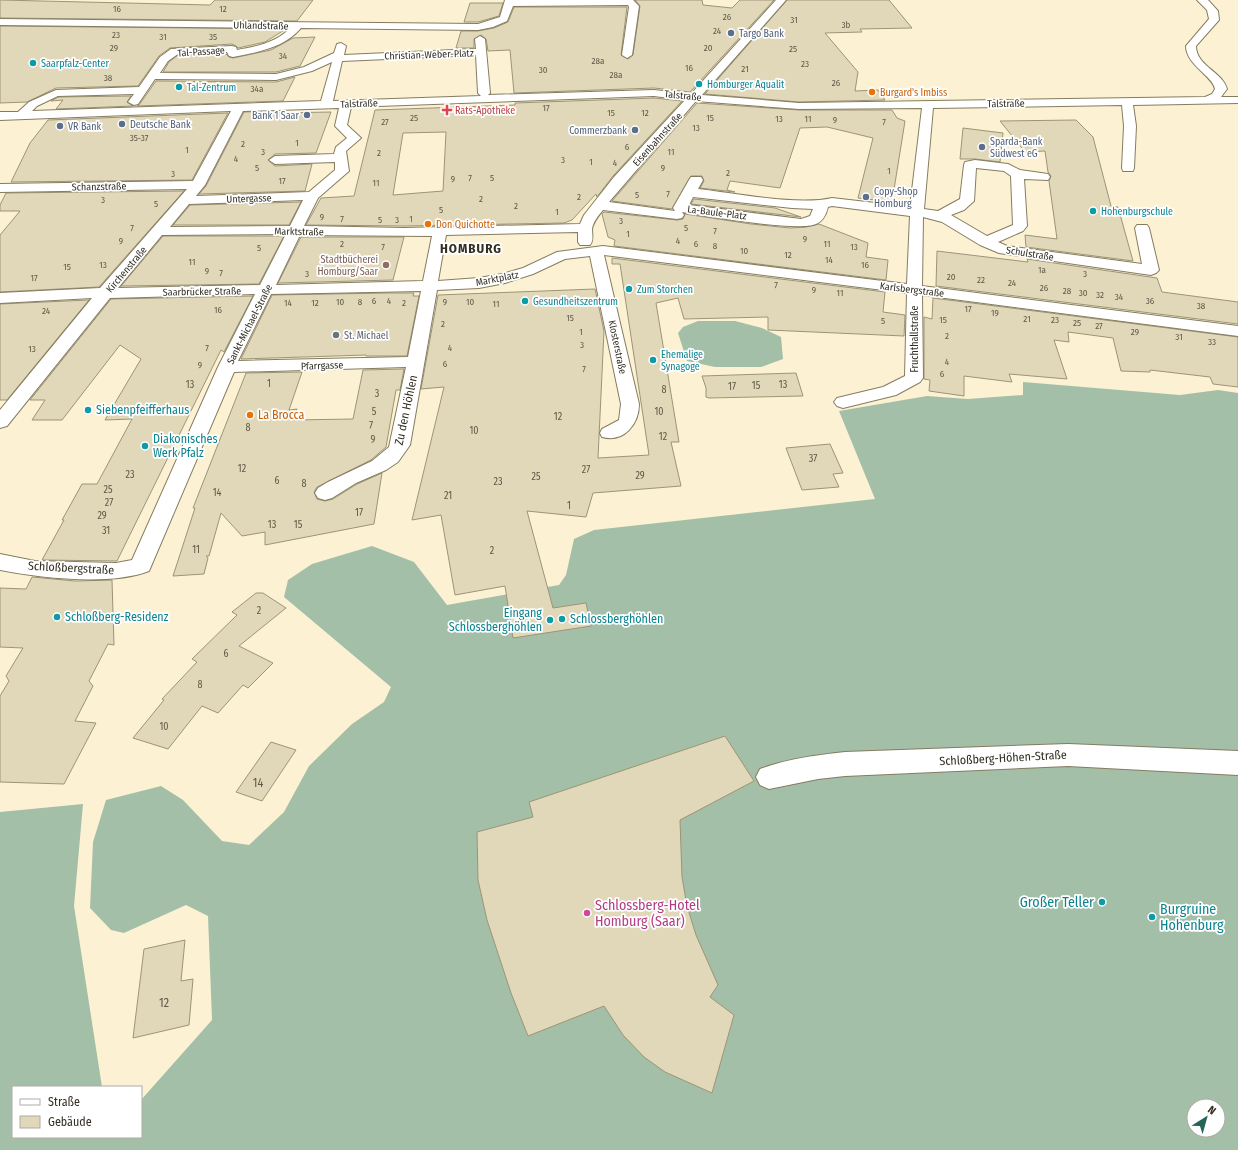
<svg xmlns="http://www.w3.org/2000/svg" width="1238" height="1150" viewBox="0 0 1238 1150" font-family="'Fira Sans Condensed',sans-serif">
<rect width="100%" height="100%" fill="#fcf2d3"/>
<!-- forest -->
<path fill="#a4bfa7" fill-rule="evenodd" d="M698,321H735L762,328L781,337L783,359L761,367H715L687,361L678,333L683,327Z
M1023,382L1180,395L1218,390L1238,393V1150H0V812L83,804L74,906L102,1087H13V1137H141V1100L212,1020L208,916L186,905L124,933L111,930L90,908L93,842L106,800L161,786L183,800L222,841L249,845L284,812L309,766L352,724L384,702L391,687L284,597L288,580L312,564L372,546L414,562L447,605L559,585L566,575L574,539L594,530L875,499L839,411L927,396L968,399L1023,395ZM1194,1106H1218V1130H1194Z"/>
<!-- building -->
<path fill="#e1d7b9" stroke="#9d9477" fill-rule="evenodd" d="M0,0L210,5L215,0H313L297,21L0,18Z
M635,0H702L703,5L732,8L740,0H774L690,92L654,88L514,93L510,50L488,51L486,39L481,35L474,39V48H456L461,31H478L494,28L508,22L514,7H627L621,55L628,59L633,55L640,6Z
M787,0H889L912,28L860,29L862,32L825,33L858,72L855,91L878,90L885,100L799,102L705,94Z
M470,3H503L499,16L478,22H464Z
M0,26L286,29L265,42L238,48L236,46L232,44L170,48L159,56L138,86L56,88L27,102L0,103Z
M315,37L300,66L276,72H163L169,62L178,55L226,54L229,57L233,58L271,50L293,38Z
M295,77L283,101L137,106L139,105L156,81L276,82Z
M131,96L127,102L133,106L56,109L63,100L51,101L58,97Z
M654,98L682,101L613,176L597,197L596,194L572,220L564,223L404,226L306,225L321,198L354,196L375,110L515,105V103ZM446,132L443,191L393,195L403,133Z
M697,103L799,110H892L897,118L905,121L892,202L858,198L873,138L827,127L800,128L780,188L730,181L727,190L735,192L700,188L704,181L702,176H691L672,209L612,201Z
M278,111L277,113L331,112L316,153L275,154L268,160L275,166L312,164L305,191L199,194L206,186L244,112Z
M228,113L192,180L11,182L30,143L48,120Z
M1076,120L1093,137L1111,206L1118,207L1133,261L1026,247L1025,235L1057,239L1049,181L1051,176L1048,172L1045,151L1025,152L1000,121Z
M963,128L1003,133L1000,162L975,159H960Z
M184,191L99,287L0,292V235L20,211H0V205L6,193Z
M694,199L775,208L801,217L691,204Z
M301,202L289,225H173L190,205Z
M604,212L677,220L683,219L685,214L751,224L790,228L806,227L819,224L868,243L866,257L888,260L886,280L614,246L615,240L608,237L602,214Z
M163,236H284L259,284L121,286Z
M301,237H404L393,280L278,283Z
M937,251L1028,262L1027,259L1157,278L1162,292L1238,302V324L936,286Z
M612,258L885,292L883,312L905,315L904,336L768,330V317L684,319L678,298L656,303L679,442H671L681,486L593,493L586,517L527,511L553,608L586,603L591,626L513,638L505,586L455,595L441,515L412,520L444,387L421,389L438,295L595,289L604,331L598,458L649,455L620,264H612Z
M389,293H414L413,296H419L407,356H366V355L241,359L272,295Z
M253,296L224,352L221,350L117,561L42,560L64,520H62L82,484H97L132,419L105,420L141,359L120,345L62,420H32L45,400H30L111,299Z
M933,298L1238,337V387L1213,384L1210,377L1150,370V372L1121,371L1113,338L1068,332L1069,342L1054,340L1067,379L1009,374L1012,382L964,376V396L929,391L930,380L924,379V317L932,319Z
M89,300L7,400H0V304Z
M404,369L400,390H396L386,447L371,460L317,487L314,492L317,499L325,501L333,499L357,484L382,473L374,524L265,545V532L242,536L221,513L209,556H206L208,558L204,574L173,576L195,508H193L246,373L302,372L289,410L297,409L293,420L353,419L363,370Z
M796,373L803,396L709,398L706,397V388L702,376Z
M830,444L843,473L833,474L839,487L802,490L786,448Z
M32,577L75,581L112,580L114,645L108,644L89,681L93,686L75,721L96,723L64,784L0,782V696L9,681L6,676L23,648L0,647V588L26,589Z
M256,593H263L286,608L239,646L273,663L248,688L243,685L218,713L202,706L168,749L133,738L164,700L162,699L197,662L192,659L237,615L232,612Z
M725,736L754,781L680,820L682,877L687,906L696,935L718,985L710,997L734,1015L712,1093L665,1072L644,1057L623,1035L604,1006L528,1036L511,993L487,920L478,880L477,832L533,817L529,802Z
M271,742L296,750L262,801L236,792Z
M185,940L181,981L193,979L189,1025L133,1038L144,949Z"/>
<g fill="none" stroke-linecap="round" stroke-linejoin="round">
<defs>
<path id="minor" d="M505,0H633L639,6L632,55L627,58L622,55L629,7L628,5L513,6L507,21L493,27L478,30L301,28C284,48 258,52 233,57L229,56L227,52L178,54L168,61L160,73L276,74L304,67L334,53L337,44L341,43L346,46L344,55L476,49L475,39L480,36L485,39L490,93L488,95L654,90L691,94L776,0H786L702,95L799,103L1205,97L1212,94L1215,89C1213,76 1186,65 1186,46L1209,19L1207,10L1197,0H1208L1218,11L1219,20L1196,46C1196,66 1223,72 1227,89L1221,97H1238V103L1133,105L1136,126L1134,168L1133,171H1123L1122,168L1124,126L1122,105L933,108L924,209L938,211L960,199L964,165L965,162L975,160L1008,164L1020,170L1048,174L1050,177L1048,180L1024,179L1027,226L1023,231L998,242L1007,246L1142,264L1135,228L1137,225H1147L1149,228L1159,270L1156,273L1151,275L999,253L980,245L942,222L923,217L922,286L1238,326V336L922,295L923,378L920,382L896,395L843,408L837,406L834,402L837,398L883,387L905,376L907,293L604,255L639,404C639,424 624,443 602,437L600,433L602,429L619,420L621,404L590,256L565,259L533,274L505,283L479,288L437,290L410,445L398,462L386,470L356,483L332,498L325,500L318,498L315,493L318,488L328,482L372,461L389,447L406,367L234,372L149,571C110,586 41,578 0,570V554L35,561L116,563L132,560L218,367L255,294L110,298L7,426L0,428V410L92,298L0,303V293L100,288L187,189L0,192V184L193,181L231,111L0,120V112H18L29,102L56,90L139,87L160,57L171,49L232,46L236,47L237,50C255,47 278,42 290,28L0,25V19L478,24L500,17ZM476,55L478,93L481,96L333,101L342,61ZM332,62L321,101L32,111L37,106L58,96L134,94L128,102L134,105L138,104L155,79L276,80L312,71ZM654,96L685,100L614,177L584,215L580,224L404,228L304,226L318,198L349,171L346,151L361,138L347,125L351,107ZM696,101L799,109L922,108L910,207L832,198C798,206 734,193 698,189L703,180L701,177H691L689,180L673,208L675,211L609,202ZM339,108L335,126L347,138L336,147L334,154L275,156L269,160L275,164L335,162V170L309,192L196,196L205,185L243,111ZM976,168L1004,171L1011,176L1013,225L987,236L951,215L964,210L974,201ZM693,197L792,208L813,209L810,216L801,219L689,205ZM303,200L290,226L170,227L189,204ZM832,206L910,216L907,284L603,246L557,252L523,268L502,274L479,278L438,281L446,235L578,232V242L580,245H590C594,240 592,235 592,229C593,222 598,216 603,210L677,219L682,218L684,215L682,212C708,216 796,232 816,224C823,221 826,215 828,207ZM282,234H286L260,285L118,288L162,235ZM300,235L432,236L423,281L276,285ZM421,291L408,357L238,361L271,294Z
M1068,744L1238,751V775L1068,766L845,776L818,779L769,789L760,785L756,777L760,769C786,759 817,755 845,752Z"/>
</defs>
<!-- minor casing -->
<use href="#minor" stroke="#857c60" stroke-width="2"/>
<!-- minor -->
<use href="#minor" fill="#fff" fill-rule="evenodd"/>
</g>
<!-- markers -->
<g fill="#5c6f8a" stroke="#fff" stroke-width="1.5">
<circle cx="731" cy="33" r="4"/>
<circle cx="307" cy="115" r="4"/>
<circle cx="122" cy="124" r="4"/>
<circle cx="60" cy="126" r="4"/>
<circle cx="635" cy="130" r="4"/>
<circle cx="982" cy="147" r="4"/>
<circle cx="866" cy="197" r="4"/>
</g>
<g fill="#0f9aa8" stroke="#fff" stroke-width="1.5">
<circle cx="33" cy="63" r="4"/>
<circle cx="699" cy="84" r="4"/>
<circle cx="179" cy="87" r="4"/>
<circle cx="1093" cy="211" r="4"/>
<circle cx="629" cy="289" r="4"/>
<circle cx="525" cy="301" r="4"/>
<circle cx="653" cy="360" r="4"/>
<circle cx="88" cy="410" r="4"/>
<circle cx="145" cy="446" r="4"/>
<circle cx="57" cy="617" r="4"/>
<circle cx="562" cy="619" r="4"/>
<circle cx="550" cy="620" r="4"/>
<circle cx="1102" cy="902" r="4"/>
<circle cx="1152" cy="917" r="4"/>
</g>
<g fill="#e8710a" stroke="#fff" stroke-width="1.5">
<circle cx="872" cy="92" r="4"/>
<circle cx="428" cy="224" r="4"/>
<circle cx="250" cy="415" r="4"/>
</g>
<path fill="#e0444e" stroke="#fff" stroke-width="1.5" d="M445 104h4v4h4v4h-4v4h-4v-4h-4v-4h4z"/>
<circle fill="#8d6e63" stroke="#fff" stroke-width="1.5" cx="386" cy="265" r="4"/>
<circle fill="#6b7280" stroke="#fff" stroke-width="1.5" cx="336" cy="335" r="4"/>
<circle fill="#d1479c" stroke="#fff" stroke-width="1.5" cx="587" cy="913" r="4"/>
<g text-anchor="middle" stroke-width="3.5" stroke-linejoin="round" paint-order="stroke">
<!-- far-number labels -->
<g font-size="9" fill="#5e5948">
<text x="117" y="12">16</text>
<text x="223" y="12">12</text>
<text x="727" y="20">26</text>
<text x="794" y="23">31</text>
<text x="846" y="28">3b</text>
<text x="717" y="34">24</text>
<text x="116" y="38">23</text>
<text x="163" y="40">31</text>
<text x="213" y="40">35</text>
<text x="114" y="51">29</text>
<text x="708" y="51">20</text>
<text x="793" y="52">25</text>
<text x="283" y="59">34</text>
<text x="598" y="64">28a</text>
<text x="805" y="67">23</text>
<text x="689" y="71">16</text>
<text x="745" y="72">21</text>
<text x="543" y="73">30</text>
<text x="616" y="78">28a</text>
<text x="108" y="81">38</text>
<text x="836" y="86">26</text>
<text x="257" y="92">34a</text>
<text x="546" y="111">17</text>
<text x="611" y="116">15</text>
<text x="645" y="116">12</text>
<text x="414" y="121">25</text>
<text x="710" y="121">15</text>
<text x="779" y="122">13</text>
<text x="808" y="122">11</text>
<text x="835" y="123">9</text>
<text x="385" y="125">27</text>
<text x="884" y="125">7</text>
<text x="696" y="131">13</text>
<text x="139" y="141">35-37</text>
<text x="297" y="146">1</text>
<text x="243" y="147">2</text>
<text x="627" y="150">6</text>
<text x="187" y="153">1</text>
<text x="263" y="155">3</text>
<text x="671" y="155">11</text>
<text x="379" y="156">2</text>
<text x="236" y="162">4</text>
<text x="563" y="163">3</text>
<text x="591" y="165">1</text>
<text x="615" y="166">4</text>
<text x="257" y="171">5</text>
<text x="663" y="171">9</text>
<text x="889" y="174">1</text>
<text x="728" y="176">2</text>
<text x="173" y="177">3</text>
<text x="470" y="181">7</text>
<text x="492" y="181">5</text>
<text x="453" y="182">9</text>
<text x="282" y="184">17</text>
<text x="376" y="186">11</text>
<text x="668" y="197">7</text>
<text x="637" y="198">5</text>
<text x="579" y="200">2</text>
<text x="481" y="202">2</text>
<text x="103" y="203">3</text>
<text x="156" y="207">5</text>
<text x="516" y="209">2</text>
<text x="441" y="213">5</text>
<text x="557" y="215">1</text>
<text x="322" y="220">9</text>
<text x="342" y="222">7</text>
<text x="411" y="222">1</text>
<text x="380" y="223">5</text>
<text x="397" y="223">3</text>
<text x="621" y="224">3</text>
<text x="132" y="231">7</text>
<text x="686" y="231">5</text>
<text x="715" y="234">7</text>
<text x="628" y="237">1</text>
<text x="805" y="242">9</text>
<text x="121" y="244">9</text>
<text x="678" y="244">4</text>
<text x="342" y="247">2</text>
<text x="696" y="247">6</text>
<text x="827" y="247">11</text>
<text x="715" y="249">8</text>
<text x="383" y="250">7</text>
<text x="854" y="250">13</text>
<text x="259" y="251">5</text>
<text x="744" y="254">10</text>
<text x="788" y="258">12</text>
<text x="829" y="263">14</text>
<text x="192" y="265">11</text>
<text x="103" y="268">13</text>
<text x="865" y="268">16</text>
<text x="67" y="270">15</text>
<text x="1042" y="273">1a</text>
<text x="207" y="274">9</text>
<text x="221" y="276">7</text>
<text x="307" y="277">3</text>
<text x="1085" y="277">3</text>
<text x="951" y="280">20</text>
<text x="34" y="281">17</text>
<text x="981" y="283">22</text>
<text x="1012" y="286">24</text>
<text x="776" y="288">7</text>
<text x="1044" y="291">26</text>
<text x="814" y="293">9</text>
<text x="1067" y="294">28</text>
<text x="840" y="296">11</text>
<text x="1083" y="296">30</text>
<text x="1100" y="298">32</text>
<text x="1119" y="300">34</text>
<text x="374" y="304">6</text>
<text x="389" y="304">4</text>
<text x="1150" y="304">36</text>
<text x="340" y="305">10</text>
<text x="360" y="305">8</text>
<text x="445" y="305">9</text>
<text x="470" y="305">10</text>
<text x="288" y="306">14</text>
<text x="315" y="306">12</text>
<text x="404" y="306">2</text>
<text x="496" y="307">11</text>
<text x="1201" y="309">38</text>
<text x="968" y="312">17</text>
<text x="218" y="313">16</text>
<text x="46" y="314">24</text>
<text x="995" y="316">19</text>
<text x="570" y="321">15</text>
<text x="1027" y="322">21</text>
<text x="943" y="323">15</text>
<text x="1055" y="323">23</text>
<text x="883" y="324">5</text>
<text x="1077" y="326">25</text>
<text x="443" y="327">2</text>
<text x="1099" y="329">27</text>
<text x="581" y="335">1</text>
<text x="1135" y="335">29</text>
<text x="947" y="339">2</text>
<text x="1179" y="340">31</text>
<text x="1212" y="345">33</text>
<text x="582" y="348">3</text>
<text x="207" y="351">7</text>
<text x="450" y="351">4</text>
<text x="32" y="352">13</text>
<text x="947" y="365">4</text>
<text x="445" y="367">6</text>
<text x="200" y="368">9</text>
<text x="584" y="372">7</text>
<text x="942" y="377">6</text>
</g>
<!-- far-street labels -->
<g font-size="10" fill="#332f23" stroke="#fff">
<text transform="translate(261 25) rotate(1)" y="4">Uhlandstraße</text>
<text transform="translate(201 51) rotate(-4)" y="4">Tal-Passage</text>
<text transform="translate(429 54) rotate(-2)" y="4">Christian-Weber-Platz</text>
<text transform="translate(683 95) rotate(6)" y="4">Talstraße</text>
<text transform="translate(359 103) rotate(-2)" y="4">Talstraße</text>
<text transform="translate(1006 103) rotate(-1)" y="4">Talstraße</text>
<text transform="translate(657 139) rotate(-48)" y="4">Eisenbahnstraße</text>
<text transform="translate(99 186) rotate(-1)" y="4">Schanzstraße</text>
<text transform="translate(249 198) rotate(-2)" y="4">Untergasse</text>
<text transform="translate(717 212) rotate(7)" y="4">La-Baule-Platz</text>
<text transform="translate(299 231) rotate(1)" y="4">Marktstraße</text>
<text transform="translate(1030 253) rotate(9)" y="4">Schulstraße</text>
<text transform="translate(126 269) rotate(-50)" y="4">Kirchenstraße</text>
<text transform="translate(497 278) rotate(-11)" y="4">Marktplatz</text>
<text transform="translate(912 289) rotate(7)" y="4">Karlsbergstraße</text>
<text transform="translate(202 291) rotate(-1)" y="4">Saarbrücker Straße</text>
<text transform="translate(249 324) rotate(-63)" y="4">Sankt-Michael-Straße</text>
<text transform="translate(914 339) rotate(-90)" y="4">Fruchthallstraße</text>
<text transform="translate(618 347) rotate(78)" y="4">Klosterstraße</text>
<text transform="translate(322 365) rotate(-2)" y="4">Pfarrgasse</text>
</g>
<!-- far-service labels -->
<g font-size="10" fill="#4e5e75" stroke="#fff" text-anchor="start">
<text x="739" y="37">Targo Bank</text>
<text x="299" y="119" text-anchor="end">Bank 1 Saar</text>
<text x="130" y="128">Deutsche Bank</text>
<text x="68" y="130">VR Bank</text>
<text x="627" y="134" text-anchor="end">Commerzbank</text>
<text x="990" y="145">Sparda-Bank<tspan x="990" dy="12">Südwest eG</tspan></text>
<text x="874" y="195">Copy-Shop<tspan x="874" dy="12">Homburg</tspan></text>
</g>
<!-- far-culture labels -->
<g font-size="10" fill="#0d838f" stroke="#fff" text-anchor="start">
<text x="41" y="67">Saarpfalz-Center</text>
<text x="707" y="88">Homburger Aqualit</text>
<text x="187" y="91">Tal-Zentrum</text>
<text x="1101" y="215">Hohenburgschule</text>
<text x="637" y="293">Zum Storchen</text>
<text x="533" y="305">Gesundheitszentrum</text>
<text x="661" y="358">Ehemalige<tspan x="661" dy="12">Synagoge</tspan></text>
</g>
<!-- far-food labels -->
<g font-size="10" fill="#c56008" stroke="#fff" text-anchor="start">
<text x="880" y="96">Burgard's Imbiss</text>
<text x="436" y="228">Don Quichotte</text>
</g>
<!-- far-health labels -->
<g font-size="10" fill="#be3a42" stroke="#fff" text-anchor="start">
<text x="455" y="114">Rats-Apotheke</text>
</g>
<!-- far-education labels -->
<g font-size="10" fill="#785e54" stroke="#fff" text-anchor="end">
<text x="378" y="263">Stadtbücherei<tspan x="378" dy="12">Homburg/Saar</tspan></text>
</g>
<!-- far-worship labels -->
<g font-size="10" fill="#5b616d" stroke="#fff" text-anchor="start">
<text x="344" y="339">St. Michael</text>
</g>
<!-- number labels -->
<g font-size="10" fill="#5e5948">
<text x="269" y="387">1</text>
<text x="190" y="388">13</text>
<text x="783" y="388">13</text>
<text x="756" y="389">15</text>
<text x="732" y="390">17</text>
<text x="664" y="393">8</text>
<text x="377" y="397">3</text>
<text x="374" y="415">5</text>
<text x="659" y="415">10</text>
<text x="558" y="420">12</text>
<text x="371" y="429">7</text>
<text x="248" y="431">8</text>
<text x="474" y="434">10</text>
<text x="663" y="440">12</text>
<text x="373" y="443">9</text>
<text x="813" y="462">37</text>
<text x="242" y="472">12</text>
<text x="586" y="473">27</text>
<text x="130" y="478">23</text>
<text x="640" y="479">29</text>
<text x="536" y="480">25</text>
<text x="277" y="484">6</text>
<text x="498" y="485">23</text>
<text x="304" y="487">8</text>
<text x="108" y="493">25</text>
<text x="217" y="496">14</text>
<text x="448" y="499">21</text>
<text x="109" y="506">27</text>
<text x="569" y="509">1</text>
<text x="359" y="516">17</text>
<text x="102" y="519">29</text>
<text x="272" y="528">13</text>
<text x="298" y="528">15</text>
<text x="106" y="534">31</text>
<text x="196" y="553">11</text>
<text x="492" y="554">2</text>
<text x="259" y="614">2</text>
<text x="226" y="657">6</text>
<text x="200" y="688">8</text>
<text x="164" y="730">10</text>
</g>
<!-- culture labels -->
<g font-size="12" fill="#0d838f" stroke="#fff" text-anchor="start">
<text x="96" y="414">Siebenpfeifferhaus</text>
<text x="153" y="443">Diakonisches<tspan x="153" dy="14">Werk Pfalz</tspan></text>
<text x="542" y="617" text-anchor="end">Eingang<tspan x="542" dy="14">Schlossberghöhlen</tspan></text>
<text x="65" y="621">Schloßberg-Residenz</text>
<text x="570" y="623">Schlossberghöhlen</text>
</g>
<!-- street labels -->
<g font-size="12" fill="#332f23" stroke="#fff">
<text transform="translate(406 410) rotate(-78)" y="4">Zu den Höhlen</text>
<text transform="translate(71 568) rotate(3)" y="4">Schloßbergstraße</text>
<text transform="translate(1003 758) rotate(-3)" y="4">Schloßberg-Höhen-Straße</text>
</g>
<!-- food labels -->
<g font-size="12" fill="#c56008" stroke="#fff" text-anchor="start">
<text x="258" y="419">La Brocca</text>
</g>
<!-- near-number labels -->
<g font-size="12" fill="#5e5948">
<text x="258" y="787">14</text>
<text x="164" y="1007">12</text>
</g>
<!-- far-district labels -->
<g font-size="13" font-weight="bold" letter-spacing="1" fill="#332f23" stroke="#fff">
<text x="471" y="253">HOMBURG</text>
</g>
<!-- near-culture labels -->
<g font-size="14" fill="#0d838f" stroke="#fff" text-anchor="end">
<text x="1094" y="907">Großer Teller</text>
<text x="1160" y="914" text-anchor="start">Burgruine<tspan x="1160" dy="16">Hohenburg</tspan></text>
</g>
<!-- near-hotel labels -->
<g font-size="14" fill="#b23c85" stroke="#fff" text-anchor="start">
<text x="595" y="910">Schlossberg-Hotel<tspan x="595" dy="16">Homburg (Saar)</tspan></text>
</g>
</g>
<!-- legend -->
<rect x="12" y="1086" width="130" height="52" fill="#ffffff" stroke="#adaca7"/>
<rect x="20" y="1099" width="20" height="6" fill="#ffffff" stroke="#adaca7"/>
<text x="48" y="1106" font-size="12" fill="#332f23">Straße</text>
<rect x="20" y="1116" width="20" height="12" fill="#e1d7b9" stroke="#adaca7"/>
<text x="48" y="1126" font-size="12" fill="#332f23">Gebäude</text>
<!-- north arrow -->
<g transform="translate(1206 1118) rotate(37)"><circle r="19" fill="#ffffff" stroke="#adaca7"/>
<path d="M0-3L7 15L0 10L-7 15Z" fill="#236556"/>
<text y="-6" font-size="11" font-weight="bold" text-anchor="middle" fill="#332f23">N</text>
</g>
</svg>
